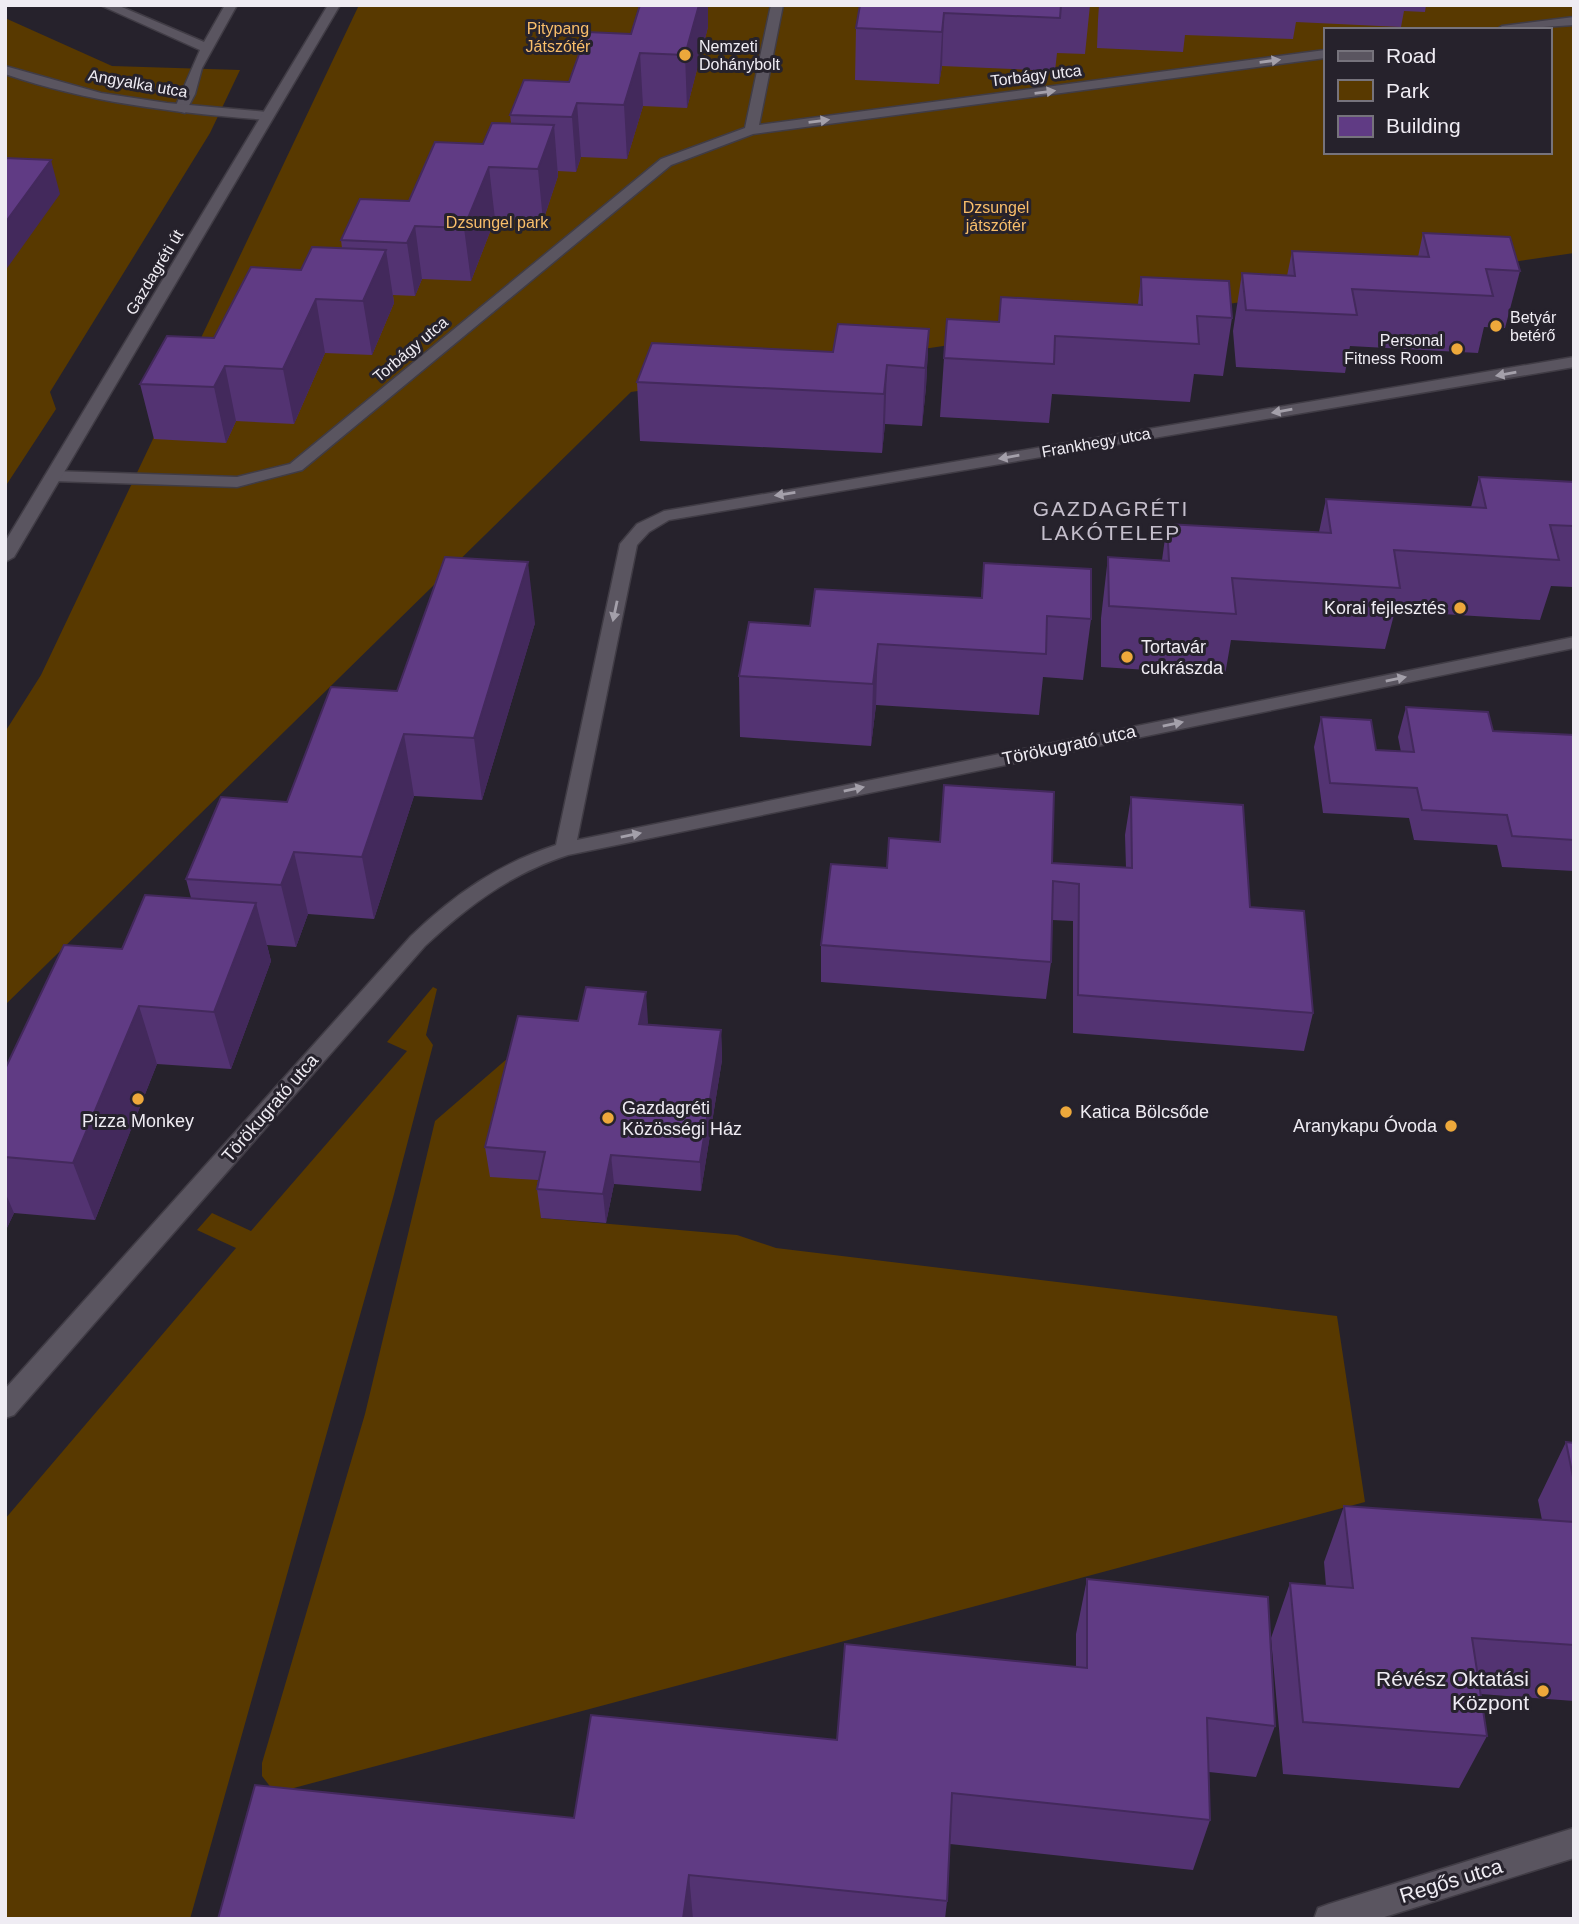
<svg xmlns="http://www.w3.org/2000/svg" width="1579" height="1924" viewBox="0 0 1579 1924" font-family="Arial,sans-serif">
<rect width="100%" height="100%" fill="#26222c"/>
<!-- green -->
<path fill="#583900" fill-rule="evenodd" d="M359,5H1574V253L631,392L5,1005V732L41,675ZM1325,30H1549V152H1325Z
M5,18L112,66L240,70L210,133L50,392L56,409L5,487Z
M433,987L437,989L426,1035L433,1045L393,1198L190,1919H5V1519L236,1248L197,1230L212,1213L251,1231L407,1051L387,1042Z
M522,1046L549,1181L541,1218L737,1235L776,1248L1337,1316L1365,1502L275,1793L262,1776V1763L365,1414L435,1121Z"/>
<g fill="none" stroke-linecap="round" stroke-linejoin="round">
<defs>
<path id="service" d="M100,5H117L204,42L225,5H237L202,68L195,94L185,113L174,110L200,50Z"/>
<path id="minor" d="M771,5H783L759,125L1325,50V58L753,134L671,165L302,470L237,487L53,481L45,476L53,471L237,477L290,464L661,159L745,128Z
M1574,17V25L1496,30L1502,26Z
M5,66L101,93L167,103L267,112L274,116L267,120C178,113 90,103 5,74Z
M1574,357V367L669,520L649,532L637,545L577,840L1574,637V648L568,855C510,874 469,905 425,946L14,1415L5,1418V1389L411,936C455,894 498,864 556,845L620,544L637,524L664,511Z
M1574,1828V1858L1378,1919H1314L1318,1908L1329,1904Z"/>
<path id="tertiary" d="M328,5H340L14,557L5,562V542Z"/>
</defs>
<!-- service casing -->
<use href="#service" stroke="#403c45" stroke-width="3"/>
<!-- minor casing -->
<use href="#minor" stroke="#403c45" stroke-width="3"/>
<!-- tertiary casing -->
<use href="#tertiary" stroke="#403c45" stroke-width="3"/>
<!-- service -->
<use href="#service" fill="#5a5560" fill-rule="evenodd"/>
<!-- minor -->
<use href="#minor" fill="#5a5560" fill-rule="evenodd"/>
<!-- tertiary -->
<use href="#tertiary" fill="#5a5560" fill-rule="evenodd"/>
</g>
<!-- wall -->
<path fill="#533372" d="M640,5H708V27L687,108L643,106L627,159L581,157L576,172L558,171V176L543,221L495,219L471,281L422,279L415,296L393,295L394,303L372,355L325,353L294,424L236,421L226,443L154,439L140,384L214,338L301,270L342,248L341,240L409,201L511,123L510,115L569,82L631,34Z
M860,5H1090L1085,54L1057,53L1055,71L942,66L939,84L855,80L856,28Z
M1099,5H1426L1425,12L1404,11L1401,27L1296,22L1293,39L1185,35L1183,52L1097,48L1098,20Z
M1423,233L1520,271L1505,328L1484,327L1478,353L1350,346L1345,373L1236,367L1233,331L1242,273L1287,276L1292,251L1418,257Z
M1141,277L1232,318L1223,376L1194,374L1190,402L1052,394L1049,423L940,417L944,358L999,322L1138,304Z
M929,329L926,387L922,426L885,424L882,453L640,441L637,382L833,352Z
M1479,477L1574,482V586L1573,587L1551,586L1540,620L1395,611L1385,649L1231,640L1225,675L1101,667V618L1108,557L1162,560L1167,524L1319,532L1326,499L1471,507Z
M984,563L1091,619L1083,680L1043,677L1039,715L876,705L871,746L740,737L739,676L810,626L981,598Z
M535,623L482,800L414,796L374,919L308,914L296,947L267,945L271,961L231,1069L157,1064L95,1220L14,1213L5,1232V1069L122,949L191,898L186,879L287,802L397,691Z
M1406,707L1493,731L1574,735V871L1502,867L1497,845L1414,840L1409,818L1323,813L1314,747L1321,717L1376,750L1401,752L1398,737Z
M1131,797L1250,907L1313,1013L1304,1051L1073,1033V921L1052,920L1051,962L1046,999L821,982V945L887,868L1052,863L1126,868L1125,835Z
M578,1021L648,1022L647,1024L721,1030L722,1060L701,1191L614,1184L606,1223L541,1218L537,1189L538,1180L490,1177L485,1147Z
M1566,1442L1574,1443V1701L1481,1694L1487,1736L1459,1788L1283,1774L1271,1638L1290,1583L1326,1586L1324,1562L1344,1506L1542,1520L1538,1500Z
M1087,1579L1275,1726L1256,1777L1209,1772L1210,1820L1193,1870L950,1844L947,1901L945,1919H218L574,1818L837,1740L1076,1667V1634Z"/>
<!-- shaded-wall -->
<path fill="#43295c" d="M699,5H708V27L687,108L685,55Z
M944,13L942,66L939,84L942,32Z
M640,53L643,106L627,159L624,105Z
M577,103L581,157L576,172L572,117Z
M554,125L558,176L543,221L538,169Z
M51,160L60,194L5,271V223Z
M489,167L495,219L471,281L464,228Z
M415,226L422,279L415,296L407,243Z
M386,250L394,303L372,355L363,301Z
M316,299L325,353L294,424L283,369Z
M929,329L926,387L922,426L925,368Z
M887,365L885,424L882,453L884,394Z
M225,366L236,421L226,443L214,387Z
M528,562L535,623L482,800L474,738Z
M878,644L876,705L871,746L873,684Z
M404,734L414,796L374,919L362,857Z
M294,852L308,914L296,947L281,885Z
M256,903L271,961L231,1069L214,1012Z
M646,992L648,1022L641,1054L639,1024Z
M139,1006L157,1064L95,1220L73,1163Z
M721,1030L722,1060L701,1191L700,1162Z
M611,1155L614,1184L606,1223L603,1194Z
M5,1192L14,1213L5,1232Z
M689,1875L693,1919H683Z"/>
<!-- building -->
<path fill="#603b84" stroke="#43295c" stroke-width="2" d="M640,5H699L685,55L640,53L624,105L577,103L572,117L510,115L524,80L569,82L587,32L631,34Z
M860,5H1061L1060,18L944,13L942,32L856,28Z
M492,123L554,125L538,169L489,167L464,228L415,226L407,243L341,240L360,199L409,201L435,142L483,144Z
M5,158L51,160L5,223Z
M1423,233L1510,237L1520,271L1486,269L1493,296L1352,289L1357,315L1246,310L1242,273L1295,276L1292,251L1429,257Z
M312,247L386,250L363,301L316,299L283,369L225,366L214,387L140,384L167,336L214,338L251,267L301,270Z
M1141,277L1229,281L1232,318L1197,316L1199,344L1055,336L1054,364L944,358L947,319L999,322L1001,297L1142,305Z
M838,324L929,329L925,368L887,365L884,394L637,382L652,343L833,352Z
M1479,477L1574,482V526L1550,525L1559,560L1394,550L1400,588L1232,578L1236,614L1109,606L1108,557L1169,561L1167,524L1331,533L1326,499L1486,508Z
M445,557L528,562L474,738L404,734L362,857L294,852L281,885L186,879L221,797L287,802L331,687L397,691Z
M984,563L1091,569V619L1047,616L1046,654L878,644L873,684L739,676L749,622L810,626L815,589L982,598Z
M1406,707L1488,712L1493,731L1574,735V840L1512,836L1507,815L1422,810L1417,788L1330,783L1321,717L1371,720L1376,750L1414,752Z
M944,785L1054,792L1052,863L1132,868L1131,797L1243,805L1250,907L1304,911L1313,1013L1078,995L1079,884L1053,881L1051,962L821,945L831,864L887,868L889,838L940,842Z
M145,895L256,903L214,1012L139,1006L73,1163L5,1157V1069L64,945L122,949Z
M586,987L646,992L639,1024L721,1030L700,1162L611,1155L603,1194L537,1189L545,1152L485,1147L518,1016L578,1021Z
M1566,1442L1574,1443V1482Z
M1344,1506L1574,1522V1645L1472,1638L1487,1736L1303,1722L1290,1583L1353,1588Z
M1087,1579L1268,1597L1275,1726L1207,1718L1210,1820L952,1793L947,1901L689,1875L683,1919H218L255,1785L574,1818L591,1715L837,1740L845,1644L1087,1668Z"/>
<!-- one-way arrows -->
<defs><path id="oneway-solid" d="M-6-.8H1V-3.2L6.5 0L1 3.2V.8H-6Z" transform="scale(1.75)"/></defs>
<g fill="#a4a0aa">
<use href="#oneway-solid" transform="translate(1270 61) rotate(-8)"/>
<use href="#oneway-solid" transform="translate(1045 92) rotate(-7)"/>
<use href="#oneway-solid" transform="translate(819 121) rotate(-7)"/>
<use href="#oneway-solid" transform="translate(1506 374) rotate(170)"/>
<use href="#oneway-solid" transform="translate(1282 411) rotate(170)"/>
<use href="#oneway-solid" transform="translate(1009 457) rotate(170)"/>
<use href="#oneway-solid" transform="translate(785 494) rotate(171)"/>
<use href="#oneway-solid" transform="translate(615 611) rotate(102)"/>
<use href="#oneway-solid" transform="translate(1396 679) rotate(-12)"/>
<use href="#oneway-solid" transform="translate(1173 724) rotate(-12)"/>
<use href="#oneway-solid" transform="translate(854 789) rotate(-12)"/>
<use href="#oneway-solid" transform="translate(631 835) rotate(-12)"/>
</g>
<!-- markers -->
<g fill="#eda83b" stroke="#26222c" stroke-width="2.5">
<circle cx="685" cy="55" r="7"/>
<circle cx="1496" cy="326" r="7"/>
<circle cx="1457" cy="349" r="7"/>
<circle cx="1460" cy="608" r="7"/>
<circle cx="1127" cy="657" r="7"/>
<circle cx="138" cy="1099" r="7"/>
<circle cx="1066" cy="1112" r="7"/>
<circle cx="608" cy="1118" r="7"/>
<circle cx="1451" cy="1126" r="7"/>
<circle cx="1543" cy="1691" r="7"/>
</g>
<g text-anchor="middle" stroke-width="6" stroke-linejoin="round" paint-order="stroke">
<!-- far-park labels -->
<g font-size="16" fill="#f9be6a" stroke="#26222c">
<text x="558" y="34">Pitypang<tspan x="558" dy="18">Játszótér</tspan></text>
<text x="996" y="213">Dzsungel<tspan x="996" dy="18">játszótér</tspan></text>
<text x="497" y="228">Dzsungel park</text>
</g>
<!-- far-poi labels -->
<g font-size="16" fill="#efecf3" stroke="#26222c" text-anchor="start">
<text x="699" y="52">Nemzeti<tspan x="699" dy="18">Dohánybolt</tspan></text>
<text x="1510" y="323">Betyár<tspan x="1510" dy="18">betérő</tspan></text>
<text x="1443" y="346" text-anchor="end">Personal<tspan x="1443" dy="18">Fitness Room</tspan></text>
</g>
<!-- far-street labels -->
<g font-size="16" fill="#efecf3" stroke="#26222c">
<text transform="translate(1036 75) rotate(-7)" y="6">Torbágy utca</text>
<text transform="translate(138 83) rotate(10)" y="6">Angyalka utca</text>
<text transform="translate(154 272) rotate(-59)" y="6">Gazdagréti út</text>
<text transform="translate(410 349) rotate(-40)" y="6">Torbágy utca</text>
<text transform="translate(1096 442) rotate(-10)" y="6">Frankhegy utca</text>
</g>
<!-- poi labels -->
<g font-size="18" fill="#efecf3" stroke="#26222c" text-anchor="start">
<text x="1446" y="614" text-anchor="end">Korai fejlesztés</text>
<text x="1141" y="653">Tortavár<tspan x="1141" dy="21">cukrászda</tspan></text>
<text x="622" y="1114">Gazdagréti<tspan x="622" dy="21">Közösségi Ház</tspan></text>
<text x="1080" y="1118">Katica Bölcsőde</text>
<text x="138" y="1127" text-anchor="middle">Pizza Monkey</text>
<text x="1437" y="1132" text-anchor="end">Aranykapu Óvoda</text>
</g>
<!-- street labels -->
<g font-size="18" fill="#efecf3" stroke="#26222c">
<text transform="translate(1069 745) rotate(-12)" y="6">Törökugrató utca</text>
<text transform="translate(270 1108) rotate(-49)" y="6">Törökugrató utca</text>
</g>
<!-- quarter labels -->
<g font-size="21" letter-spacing="2" fill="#c4becb" stroke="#26222c">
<text x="1111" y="516">GAZDAGRÉTI<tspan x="1111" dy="24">LAKÓTELEP</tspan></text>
</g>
<!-- near-poi labels -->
<g font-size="21" fill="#efecf3" stroke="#26222c" text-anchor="end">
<text x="1529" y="1686">Révész Oktatási<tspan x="1529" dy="24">Központ</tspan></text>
</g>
<!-- near-street labels -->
<g font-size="21" fill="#efecf3" stroke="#26222c">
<text transform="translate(1451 1881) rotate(-17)" y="7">Regős utca</text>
</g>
</g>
<!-- border -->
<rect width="1579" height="1924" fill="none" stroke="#efecf3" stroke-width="14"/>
<!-- legend -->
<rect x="1324" y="28" width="228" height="126" fill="#26222c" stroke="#76737c" stroke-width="2"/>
<rect x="1338" y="51" width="35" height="10" fill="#5a5560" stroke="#76737c" stroke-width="2"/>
<text x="1386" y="63" font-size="21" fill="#efecf3">Road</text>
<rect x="1338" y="80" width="35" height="21" fill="#583900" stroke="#76737c" stroke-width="2"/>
<text x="1386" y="98" font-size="21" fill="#efecf3">Park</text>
<rect x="1338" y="116" width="35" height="21" fill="#603b84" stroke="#76737c" stroke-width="2"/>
<text x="1386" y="133" font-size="21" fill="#efecf3">Building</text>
</svg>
